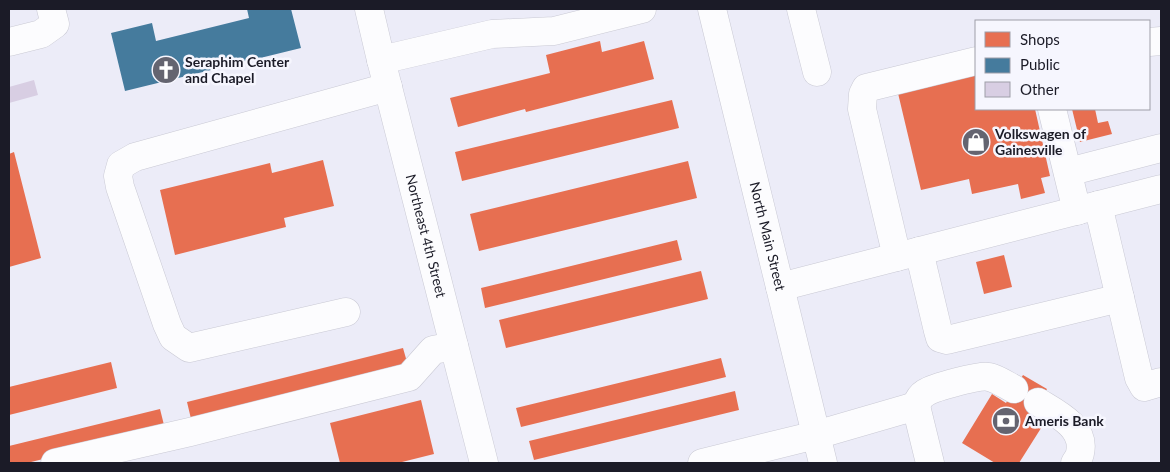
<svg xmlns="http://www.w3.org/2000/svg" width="1170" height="472" viewBox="0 0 1170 472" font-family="Lato,sans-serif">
<rect width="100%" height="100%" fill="#ececf8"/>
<!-- shops -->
<path fill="#e76f51" d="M600,41L602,52L644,41L654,79L526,112L525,109L458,127L450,98L550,73L546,55Z
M976,71V109H1035L1050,176L1041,178L1045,193L1021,199L1018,184L972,194L969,179L921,190L897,89Z
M672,100L679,128L462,181L455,152Z
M1072,109H1095L1098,123L1108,121L1112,134L1080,142Z
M14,152L41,258L9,267V154Z
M323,160L334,206L284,218L286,227L175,255L160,190L270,163L272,173Z
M688,161L697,198L479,251L470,214Z
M677,240L682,260L485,308L481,288Z
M1004,255L1012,287L984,294L976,262Z
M701,271L708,299L506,348L499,320Z
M403,348L409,369L192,423L187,402Z
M721,358L726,377L521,427L516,408Z
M111,362L117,388L9,415V387Z
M1023,375L1047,389L1030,417L1043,425L1019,463H995L962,443L992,394L1006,403Z
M735,391L739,410L534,460L529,441Z
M421,400L434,454L398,463H340L330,423Z
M160,409L165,429L27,463H9V446Z"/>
<!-- public -->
<path fill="#457b9d" d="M247,9H291L301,48L125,91L111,33L152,23L156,41L249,18Z"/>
<!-- building -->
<path fill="#d8cee3" d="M34,80L38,95L9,103V87Z"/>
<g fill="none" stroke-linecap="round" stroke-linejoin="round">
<defs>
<g id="minor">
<path id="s1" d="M369,9L381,60L484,463"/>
<path d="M801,9L817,72"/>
<path d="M9,42L41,34L55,24L51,9"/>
<path d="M1149,42L1161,41"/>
<path d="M381,60L492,34L554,31L642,9"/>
<path d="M1052,109L1077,211"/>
<path d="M1068,172L1161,148"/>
<path d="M1098,205L1139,378L1144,387L1161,382"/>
<path d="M919,251L938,331L940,338L947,340L1120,298"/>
<path d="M897,257L862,109L863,94L866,88L976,61"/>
<path d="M780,287L1161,189"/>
<path d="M346,312L189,348L173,337L167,324L120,187L118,176L121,165L135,157L388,87"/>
<path d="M1038,402C1056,413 1086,427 1080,453C1080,456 1077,460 1075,463"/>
<path d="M916,406C918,400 920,396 925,393C934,387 979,375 989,377C998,379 1006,385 1014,389"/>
<path d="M55,463L190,432L409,377L433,350L454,346"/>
<path d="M702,463L816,435L916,406L930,463"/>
</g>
<g id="major">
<path id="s2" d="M712,9L823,463"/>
</g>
</defs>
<!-- minor casing -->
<use href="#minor" stroke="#c9c9d4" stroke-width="29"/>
<!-- major casing -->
<use href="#major" stroke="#c9c9d4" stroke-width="29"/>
<!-- minor -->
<use href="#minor" stroke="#fcfcfe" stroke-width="28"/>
<!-- major -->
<use href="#major" stroke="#fcfcfe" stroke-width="28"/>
</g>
<!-- icons -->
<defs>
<symbol id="church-disc" viewBox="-11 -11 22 22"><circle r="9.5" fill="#646470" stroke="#f6f6fe"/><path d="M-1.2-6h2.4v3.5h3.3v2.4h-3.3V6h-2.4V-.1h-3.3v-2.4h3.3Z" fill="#fff"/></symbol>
<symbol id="shop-disc" viewBox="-11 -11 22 22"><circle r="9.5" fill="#646470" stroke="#f6f6fe"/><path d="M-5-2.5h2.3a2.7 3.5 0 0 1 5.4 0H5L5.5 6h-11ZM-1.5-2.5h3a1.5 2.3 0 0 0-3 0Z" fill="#fff"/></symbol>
<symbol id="bank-disc" viewBox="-11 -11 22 22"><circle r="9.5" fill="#646470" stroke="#f6f6fe"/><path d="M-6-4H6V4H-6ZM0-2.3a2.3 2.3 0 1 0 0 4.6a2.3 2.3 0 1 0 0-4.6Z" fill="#fff"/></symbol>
</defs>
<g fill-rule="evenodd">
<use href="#church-disc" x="150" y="54" width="32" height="32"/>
<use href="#shop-disc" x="960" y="126" width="32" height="32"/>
<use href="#bank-disc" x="990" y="405" width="32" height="32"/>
</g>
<g text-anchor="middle" stroke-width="5" stroke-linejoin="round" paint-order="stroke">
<!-- poi labels -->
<g font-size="14" font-weight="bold" fill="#1b1b27" stroke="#f6f6fe" text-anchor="start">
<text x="185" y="67">Seraphim Center<tspan x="185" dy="16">and Chapel</tspan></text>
<text x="995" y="139">Volkswagen of<tspan x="995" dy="16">Gainesville</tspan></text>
<text x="1025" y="426">Ameris Bank</text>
</g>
<!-- street labels -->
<g font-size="14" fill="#1b1b27" stroke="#f6f6fe">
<text dy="5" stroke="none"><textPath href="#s1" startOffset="234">Northeast 4th Street</textPath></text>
<text dy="5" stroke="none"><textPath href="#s2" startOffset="234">North Main Street</textPath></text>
</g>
</g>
<!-- border -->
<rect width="1170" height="472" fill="none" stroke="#1b1b27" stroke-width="20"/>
<!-- legend -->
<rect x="975" y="20" width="175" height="90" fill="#f6f6fe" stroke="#9e9ea8"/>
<rect x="985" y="32" width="25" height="15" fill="#e76f51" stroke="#9e9ea8"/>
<text x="1020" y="45" font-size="15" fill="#1b1b27">Shops</text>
<rect x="985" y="58" width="25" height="15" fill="#457b9d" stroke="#9e9ea8"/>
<text x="1020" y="70" font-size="15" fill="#1b1b27">Public</text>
<rect x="985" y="82" width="25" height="15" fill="#d8cee3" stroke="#9e9ea8"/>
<text x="1020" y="95" font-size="15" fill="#1b1b27">Other</text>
</svg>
